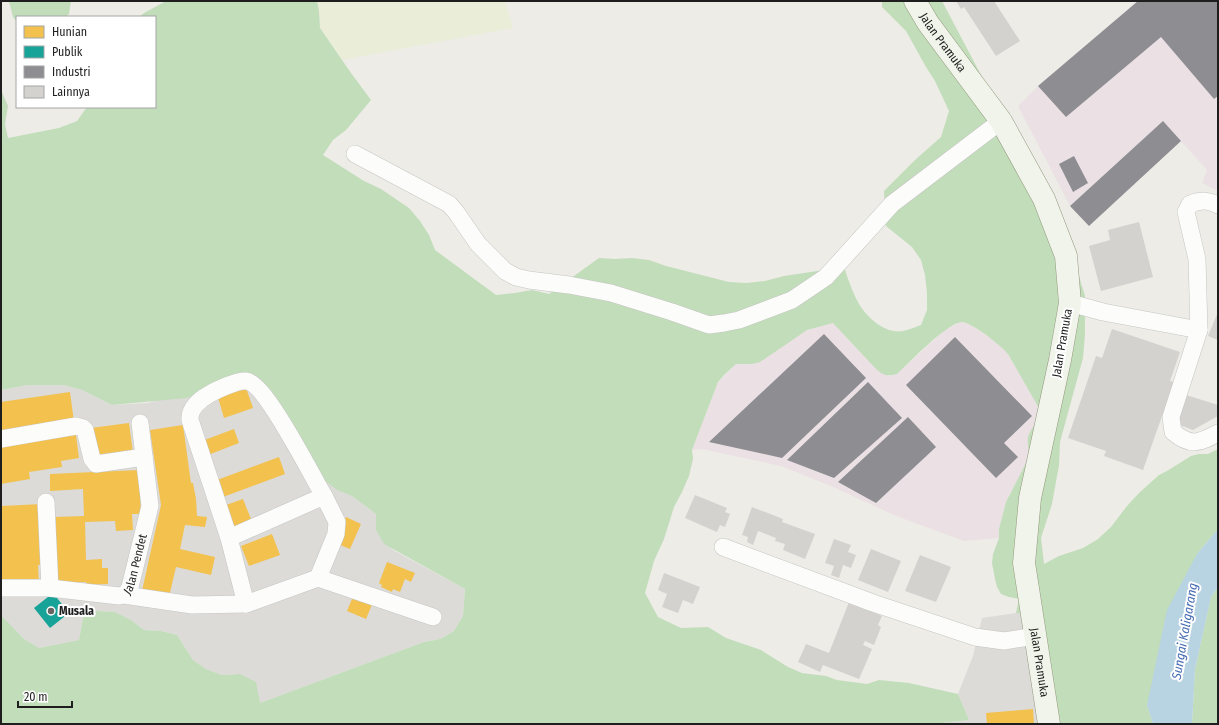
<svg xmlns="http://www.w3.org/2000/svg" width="1219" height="725" viewBox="0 0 1219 725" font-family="'Fira Sans Condensed',sans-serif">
<rect width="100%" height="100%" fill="#edece7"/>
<!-- residential -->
<path fill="#dcdbd8" d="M248,374L337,490L352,496L376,514V530L393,550L465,589L463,616L454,631L440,639L424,642L260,703L240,674L222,675L206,669L193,660L177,635L161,631L144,630L131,620L115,612L98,611L84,612L79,640L39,648L24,639L1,615V390L28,385H64L82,390L112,405L148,403Z
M1016,613L1043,614L1058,724H933L969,720L958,694L973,656L982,618Z"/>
<!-- industrial -->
<path fill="#ebe0e4" d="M1138,1H1218V191L1202,183L1207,170L1163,121L1070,206L1018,106L1038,86Z
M961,322L969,324L1003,347L1008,354L1040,410V418L1030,432L1029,457L1006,502L999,529V538L964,541L896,516L831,486L781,466L702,449L692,450L718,382L736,364H752L807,330L833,323L875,368L889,376L897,374L945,330Z"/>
<!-- farmland -->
<path fill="#eaeed9" d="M317,1H505L513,28L342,60L320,28L319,11Z"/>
<!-- forest -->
<path fill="#c2ddba" d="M9,1H71L69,14L66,17H17V22L13,17Z
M166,1H317L319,11L320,28L351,73L371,100L346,130L333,140L323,155L364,181L381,189L409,208L420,221L429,235L435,250L496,295L515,293L532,290L549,294L599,258L615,259L632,258L649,260L666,266L729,282L747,283L765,281L784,276L844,267C848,279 854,297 861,307C870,320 886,334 903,331C908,330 915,327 921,325L927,310V293L925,275L921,260L912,247L886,226L884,191L915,160L941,137L949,111L935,81L926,67L906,31L882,7V1H942L1068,240L1085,296V334L1083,358L1060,442L1059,465L1052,504L1041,538L1044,564L1059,556L1083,548L1098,539L1111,527L1127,506L1139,493L1159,475L1167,471L1191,456L1199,454H1208L1218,449V529L1197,554L1147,705L1153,724H1058L1043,615L1016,613L1019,599L1009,597L1001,594L997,587L995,579L992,563L993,554L999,538V529L1006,502L1029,457C1029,450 1027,442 1028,437C1032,425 1040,423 1040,410L1008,354C1002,346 970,321 961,322C945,325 910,362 897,374C886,377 883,375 875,368L833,323L807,330L760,362L752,364H736L724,375L718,382L692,450L693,459L689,476L682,492L674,507L664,539L654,561L645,593L658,617L681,628L708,627L726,638L761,650L788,667L802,673L826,676L837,680L867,684L879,680L909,683L958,694L969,720L932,724H1V615L24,639L39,648L79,640L84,612L98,611L115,612L131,620L144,630L161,631L177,635L193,660L206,669L222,675L240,674L256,682L260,703L424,642L440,639L454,631L463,616L465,589L384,544L376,530V514L352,496L337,490L324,480L248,374L187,398L112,405L82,390L64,385H28L1,390V90L8,106L5,124L8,138L59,128L77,121L87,107H155V17H139L144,13Z
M1218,587V724H1192L1195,669L1211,597Z"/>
<!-- water -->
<path fill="#b8d3e2" d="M1218,529V587L1211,597L1195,669L1192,724H1153L1147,705L1167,610L1197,554Z"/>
<!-- homes -->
<path fill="#f2c14e" d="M245,385L253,408L224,418L217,394Z
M70,392L74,422L1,433V402Z
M129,423L133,453L95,457L91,428Z
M183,425L191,483H193L196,499L197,516L207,517L205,527L185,525L180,549L215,557L211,575L176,567L169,597L142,591L161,505L150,430Z
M234,429L239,443L208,455L202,441Z
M76,435L79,458L61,461L62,467L29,472L30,479L1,484V447Z
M279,457L285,474L223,497L217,480Z
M139,470L141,514H132L133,530L116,531L115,521L85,522L86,560L102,559V568H108V584L86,585V582L58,583L55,517L84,516L83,489L50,491V474Z
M243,499L253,524L235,531L226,505Z
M42,504L44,565H38L39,584L1,586V506Z
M346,517L361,524L350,549L335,543Z
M272,534L280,555L249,566L241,546Z
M387,562L415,573L411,582L405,579L400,592L393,589L392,592L381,587L382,585L379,583Z
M354,594L373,602L366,619L347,611Z
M1033,709L1034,724H987L986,713Z"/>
<!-- public -->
<path fill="#17a398" d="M53,593L69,613L50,628L34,608Z"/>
<!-- industry -->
<path fill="#8d8d92" d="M1138,1H1218V96L1214,99L1161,37L1066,117L1038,86Z
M1163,121L1181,141L1089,226L1070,206Z
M1074,156L1088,183L1073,192L1059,164Z
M824,334L866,378L782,458L709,442Z
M955,337L1032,416L1004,443L1018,457L996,478L906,385Z
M868,382L902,418L834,478L787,460Z
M908,417L936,447L876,503L838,482Z"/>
<!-- building -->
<path fill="#d3d2ce" d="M956,1H994L1020,41L996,56L964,7L961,9Z
M1139,222L1153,277L1101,291L1089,246L1110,240L1108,230Z
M1218,312V340L1208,336Z
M1112,329L1180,352L1170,381L1174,382L1143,470L1104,456L1106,451L1068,438L1096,356L1102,358Z
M1186,395L1218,405V416L1193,430L1177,424Z
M695,495L727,508L725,512L730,514L725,527L720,525L717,532L685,518Z
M752,507L783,519L782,522L815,534L805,559L783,550L785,544L775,541L776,538L758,531L753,545L747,542L748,537L742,535Z
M834,539L851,545L848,552L856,555L851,568L843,565L839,578L831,575L834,566L825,563Z
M871,549L901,561L888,592L858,580Z
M920,555L951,567L936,602L905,591Z
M664,573L700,587L693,604L683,600L678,613L662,607L667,594L658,590Z
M849,602L882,616L878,625L881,627L874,645L865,641L863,645L872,649L859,679L823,665L820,672L798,662L806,644L829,653Z"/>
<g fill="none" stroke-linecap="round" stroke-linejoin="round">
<defs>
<g id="street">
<path d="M355,154L449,204L456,212L478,244L505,271L516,277L529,280L569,285L611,293L672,312L709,325L724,323L739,320L792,300L826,277L892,204L1001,121"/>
<path d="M1070,303L1103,312L1199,330L1197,259L1186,212L1190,204C1202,200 1207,200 1218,205"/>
<path d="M1199,330L1171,417L1173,432C1191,447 1199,443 1218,433"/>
<path d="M1,439L76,426L83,428L85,430L92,459L96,464L144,457"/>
<path d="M46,502L50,588"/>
<path d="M229,538L324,496L337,522L336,534L318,578"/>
<path d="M723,547L873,603L975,637L1004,641L1035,636"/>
<path id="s1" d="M1,588H50L119,596C125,595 127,593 130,587L150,506L140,423"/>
<path d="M124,595L192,605L246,604L318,578L433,617"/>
<path d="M246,604L229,538L190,420C189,409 199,400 208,395C216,390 238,380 246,381C265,382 313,478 324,496"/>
</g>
<g id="secondary">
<path id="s2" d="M915,1L928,23L1001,121L1044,199L1066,256L1070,303L1060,360L1030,498L1024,563L1049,724"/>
</g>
</defs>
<!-- street casing -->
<use href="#street" stroke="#c5c5c3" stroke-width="18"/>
<!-- secondary casing -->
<use href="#secondary" stroke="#92987e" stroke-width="23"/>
<!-- street -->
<use href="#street" stroke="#fcfcfb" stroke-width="17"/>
<!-- secondary -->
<use href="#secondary" stroke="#f1f4ea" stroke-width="22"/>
</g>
<!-- markers -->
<circle fill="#666664" stroke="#fff" stroke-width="1.5" cx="51" cy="611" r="4"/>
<g text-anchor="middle" stroke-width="4" stroke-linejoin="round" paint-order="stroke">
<!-- street labels -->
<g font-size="12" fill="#1e1e1e" stroke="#fff">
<text dy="4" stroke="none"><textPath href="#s2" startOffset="50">Jalan Pramuka</textPath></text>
<text transform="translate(1062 343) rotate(-80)" y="4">Jalan Pramuka</text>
<text dy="4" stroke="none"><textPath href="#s1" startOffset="157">Jalan Pendet</textPath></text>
<text dy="4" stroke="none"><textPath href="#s2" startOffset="710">Jalan Pramuka</textPath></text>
</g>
<!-- poi labels -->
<g font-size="12" font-weight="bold" fill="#1e1e1e" stroke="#fff" text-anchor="start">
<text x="59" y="615">Musala</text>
</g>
<!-- water labels -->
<g font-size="13" font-style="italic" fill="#456bb3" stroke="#fff">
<text transform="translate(1184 631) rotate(-80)" y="5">Sungai Kaligarang</text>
</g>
</g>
<!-- border -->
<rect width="1219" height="725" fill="none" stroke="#1e1e1e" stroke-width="4"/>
<!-- legend -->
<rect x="16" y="16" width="140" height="92" fill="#ffffff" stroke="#a5a5a5"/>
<rect x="24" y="26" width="20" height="12" fill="#f2c14e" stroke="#a5a5a5"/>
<text x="52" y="36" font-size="12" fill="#1e1e1e">Hunian</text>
<rect x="24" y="46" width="20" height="12" fill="#17a398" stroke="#a5a5a5"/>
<text x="52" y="56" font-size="12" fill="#1e1e1e">Publik</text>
<rect x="24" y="66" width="20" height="12" fill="#8d8d92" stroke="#a5a5a5"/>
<text x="52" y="76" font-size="12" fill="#1e1e1e">Industri</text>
<rect x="24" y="86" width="20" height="12" fill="#d3d2ce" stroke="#a5a5a5"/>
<text x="52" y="96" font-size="12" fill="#1e1e1e">Lainnya</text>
<!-- scale -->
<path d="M18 701v6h54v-6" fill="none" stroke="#1e1e1e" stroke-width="2"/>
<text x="24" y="701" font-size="12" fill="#1e1e1e" stroke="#ffffff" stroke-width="3" paint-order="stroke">20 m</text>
</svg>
